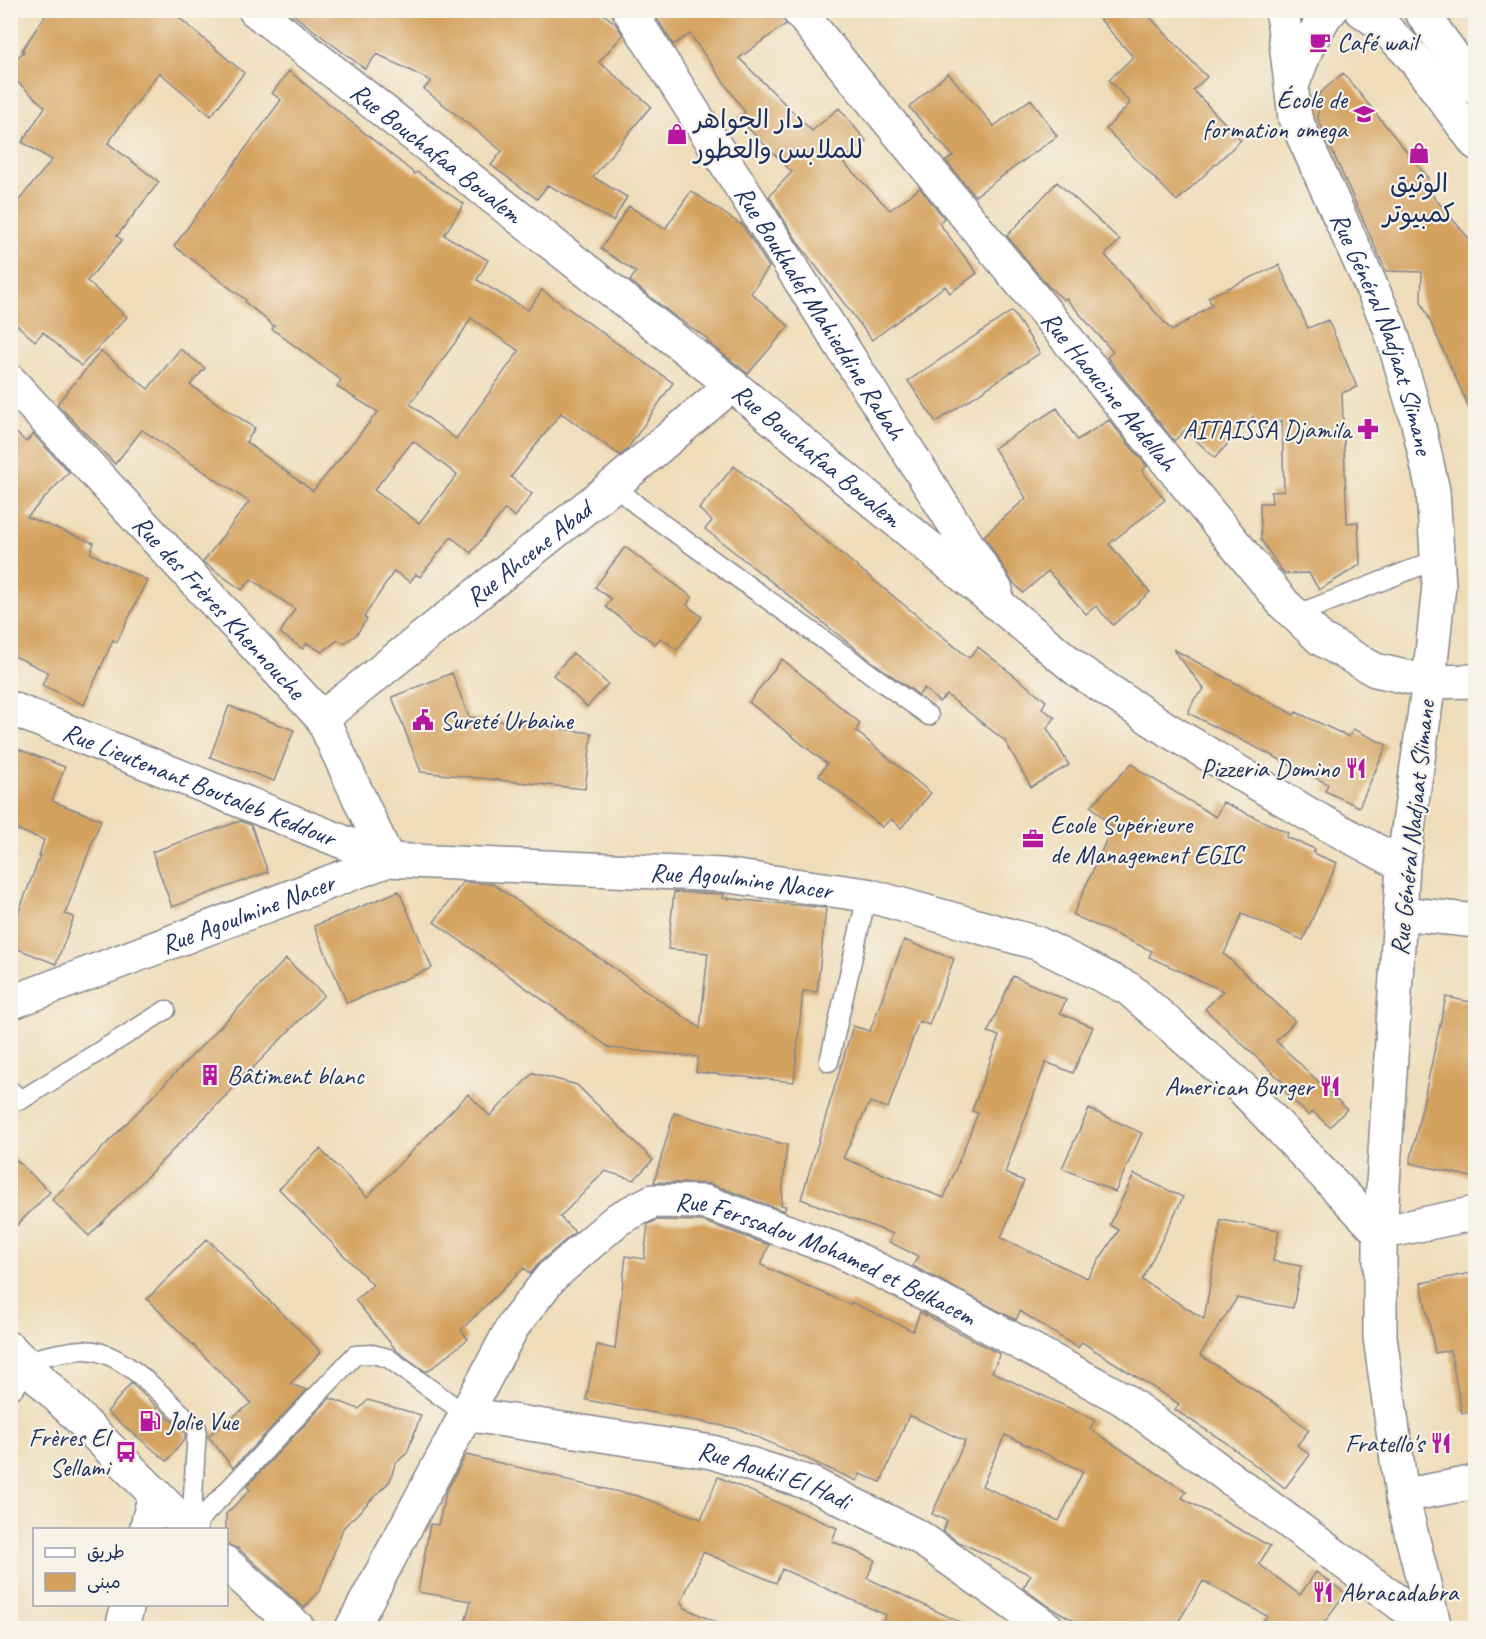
<svg xmlns="http://www.w3.org/2000/svg" width="1486" height="1639" viewBox="0 0 1486 1639" font-family="Caveat,'Playpen Sans Arabic',sans-serif">
<rect width="100%" height="100%" fill="#f7f3e8"/>
<filter id="ink" filterUnits="userSpaceOnUse"><feTurbulence type="fractalNoise" baseFrequency=".0167" numOctaves="2"/><feDisplacementMap in="SourceGraphic" scale="12" xChannelSelector="R" yChannelSelector="G"/><feConvolveMatrix kernelMatrix="1 2 1 2 8 2 1 2 1" color-interpolation-filters="sRGB"/></filter>
<filter id="wash" filterUnits="userSpaceOnUse"><feTurbulence type="fractalNoise" baseFrequency=".008" numOctaves="4" result="noise"/><feDisplacementMap in="SourceGraphic" scale="24" xChannelSelector="R" yChannelSelector="G"/><feGaussianBlur stdDeviation="1.35" result="paint"/><feColorMatrix in="noise" values="0 0 0 0 0 0 0 0 0 0 0 0 0 0 0 0 0 1.4 0 .05"/><feComposite in="paint" operator="in"/></filter>
<g filter="url(#wash)">
<rect width="100%" height="100%" fill="#efddba"/>
<g id="blocks">
<!-- building -->
<path fill="#d4a25e" fill-rule="evenodd" d="M49,10H170L244,73L211,116L159,72L108,143L159,182L117,236L122,240L87,281L127,317L81,366L43,332L35,341L10,319V211L52,160L22,142L45,107L10,75V66L24,51L22,50Z
M287,10H598L615,23L623,35L599,62L651,106L593,177L627,197L613,221L548,185L537,199L491,165L502,151L424,89L431,81L377,54L365,69Z
M652,10H780L786,24L739,58L812,131L839,108L866,141L842,161L890,210L920,188L944,218L939,223L977,273L950,293L945,286L872,340L799,244L769,196L792,172L738,118L745,112L690,34L673,45Z
M1092,10H1143L1207,77L1193,90L1241,140L1177,201L1106,129L1130,103L1109,80L1133,57Z
M289,71L415,174L417,172L464,204L444,235L488,260L477,280L528,310L542,290L673,383L626,451L620,455L561,413L511,477L532,494L515,517L505,509L471,553L451,537L420,577L416,574L410,582L394,571L364,617L367,619L356,635L344,643L338,640L322,652L307,643L303,649L280,633L295,609L251,579L242,590L203,562L249,502L142,430L115,464L57,404L101,351L148,389L180,349L205,368L190,385L255,428L246,442L313,491L378,412L337,387L341,380L272,329L274,326L245,302L246,300L174,246L281,100L272,93ZM471,318L519,351L456,439L410,404L462,333ZM413,441L457,475L419,523L374,490Z
M948,73L994,126L1031,99L1057,136L975,196L946,161L953,156L909,107Z
M1343,73L1428,178V190L1476,247V423L1421,301L1422,272L1386,271L1318,119L1319,94Z
M1057,182L1120,240L1105,255L1172,331L1212,305L1208,297L1279,265L1308,328L1328,320L1357,387L1342,393L1347,523L1358,522L1360,565L1319,590L1309,573L1284,574L1261,540L1260,503H1272L1271,492L1284,491L1282,420L1259,430L1253,416L1215,458L1185,430L1174,441L1107,357L1113,352L1066,298L1064,300L1048,286L1007,236Z
M691,191L740,224L741,223L769,267L751,293L789,326L748,374L707,341L708,339L677,318L630,281L636,272L601,249L629,206L665,229Z
M1012,311L1040,353L936,422L908,381Z
M1057,408L1077,440L1109,420L1147,466L1142,471L1165,500L1109,544L1150,592L1113,625L1096,606L1086,614L1048,571L1023,593L1012,581L984,536L1026,498L994,448Z
M10,427L26,442L33,434L69,472L27,517L94,543L90,553L147,580L117,642L113,640L84,705L42,685L48,672L10,654Z
M734,466L969,658L978,647L1046,701L1042,708L1055,718L1047,728L1069,765L1031,787L1005,741L947,695L939,702L924,688L919,695L870,660L705,529L712,521L699,509Z
M625,547L692,597L687,605L702,617L677,650L661,638L655,644L606,607L611,599L595,587Z
M1173,649L1294,715L1296,712L1349,737L1353,729L1387,745L1359,807L1325,791L1328,784L1188,713L1195,698L1204,689Z
M573,653L608,684L587,707L553,675Z
M782,659L860,723L856,731L931,793L901,828L891,819L882,827L819,775L827,764L749,702Z
M452,673L469,717L592,733L585,789L421,772L392,697Z
M229,706L294,730L274,781L210,757Z
M10,746L65,767L52,801L101,820L65,914L74,917L56,964L10,946V935L40,856H39L44,840L10,827Z
M1132,763L1140,771L1216,817L1223,802L1288,833L1286,837L1315,849L1313,853L1337,863L1303,940L1242,914L1224,954L1295,1021L1276,1041L1347,1109L1330,1127L1313,1112L1309,1116L1285,1092L1289,1088L1205,1009L1223,991L1149,957L1152,951L1073,915L1112,827L1091,806Z
M240,821L251,825L268,872L172,907L152,852Z
M463,882L493,884L700,1028L708,953L668,949L674,892L720,894H724L723,898L826,908L817,992L803,991L794,1082L696,1072L698,1057L610,1048L434,922Z
M399,891L432,968L347,1003L314,926Z
M904,940L954,959L929,1025L919,1021L888,1108L870,1102L843,1158L944,1198L978,1113L972,1111L999,1036L988,1032L1013,976L1066,1000L1060,1013L1093,1027L1073,1073L1046,1062L1005,1173L1024,1181L1001,1238L1087,1278L1119,1230L1110,1225L1134,1174L1183,1197L1142,1280L1204,1319L1221,1220L1279,1230L1273,1261L1301,1266L1293,1308L1237,1298L1200,1355L1277,1405L1309,1430L1297,1445L1310,1455L1285,1488L1225,1442L1175,1410L1179,1404L1082,1342L1078,1348L1020,1311L1016,1320L913,1266L918,1256L889,1242L893,1234L801,1199L853,1026L870,1031Z
M286,959L324,995L89,1236L52,1200Z
M1446,997L1476,1003V1178L1410,1163Z
M533,1073L577,1085L653,1160L634,1180L605,1171L560,1217L575,1232L539,1263L530,1274L524,1268L461,1330L468,1339L428,1371H425L397,1351L355,1300L373,1285L279,1189L320,1149L367,1197L468,1094L490,1116Z
M1089,1109L1142,1133L1115,1192L1062,1168Z
M674,1113L787,1145L781,1205L786,1206L784,1211L711,1184L654,1182Z
M10,1154L50,1192L10,1232Z
M657,1220L702,1221L769,1245L761,1265L850,1305L851,1302L913,1331L920,1312L1000,1354L992,1372L1095,1420L1090,1429L1186,1492L1182,1498L1270,1546L1259,1564L1300,1595L1316,1572L1345,1593L1320,1629H1257L1267,1616L1203,1581L1174,1629H1089L1045,1604L1023,1588L1031,1575L957,1541L943,1531L947,1521L932,1514L965,1441L909,1415L881,1482L860,1474L857,1481L739,1429L586,1400L597,1345L615,1349L626,1256L644,1259L648,1224ZM1005,1435L1083,1471L1059,1521L982,1486Z
M207,1239L321,1352L290,1384L307,1390L233,1468L208,1436L251,1403L147,1299Z
M1476,1272V1412L1462,1413L1450,1350L1435,1353L1421,1283Z
M131,1383L185,1433V1439L167,1461L107,1412Z
M330,1398L359,1409L368,1400L421,1415L407,1453L395,1464L390,1481L343,1528L320,1591L304,1608L239,1549L226,1544V1514L250,1490L247,1486Z
M466,1455L563,1478V1480L638,1496L701,1519L718,1477L837,1528L832,1541L875,1560L867,1578L974,1629H879L886,1615L782,1569L776,1583L703,1552L681,1603L684,1604L683,1607L730,1629H463L471,1601L418,1592L430,1524L438,1525L446,1492Z"/>
</g>
</g>
<g filter="url(#ink)">
<use href="#blocks" fill-opacity="0" stroke="#85868c" stroke-width="1.5"/>
<g fill="none" stroke-linecap="round" stroke-linejoin="round">
<defs>
<path id="service" d="M614,485L638,506L929,716
M1295,615L1438,559
M829,1062L867,895
M10,1090L21,1100L166,1010
M22,1361C41,1358 67,1349 86,1350C125,1351 169,1403 197,1428L191,1529
M191,1529L355,1355L372,1354L388,1358L465,1414"/>
<g id="minor">
<path id="s1" d="M255,10L732,385L1079,671L1168,730L1310,815L1403,865"/>
<path id="s2" d="M629,10L996,590"/>
<path id="s3" d="M798,10L1284,604L1321,639L1375,670L1429,682L1476,681"/>
<path id="s4" d="M10,381L322,718L388,860"/>
<path id="s5" d="M10,708L388,860"/>
<path id="s6" d="M322,718L614,485L732,385"/>
<path d="M1401,913L1476,921"/>
<path id="s7" d="M10,1003L388,860L722,875L867,895L1037,943L1129,989L1244,1090L1380,1233L1476,1213"/>
<path d="M10,1382L22,1361"/>
<path id="s8" d="M465,1414L712,1452L812,1484L919,1537L1047,1628"/>
<path d="M1402,1496L1476,1482"/>
<path d="M146,1530L155,1494"/>
<path d="M122,1628L128,1604"/>
<path id="s9" d="M352,1628L513,1326L551,1277L618,1219L653,1201L705,1202L838,1250L957,1309L1123,1399L1433,1628"/>
</g>
<g id="tertiary">
<path id="s10" d="M1284,10L1283,17L1295,118L1390,328L1418,423L1433,491L1439,585L1429,682L1403,865L1380,1233V1337L1402,1496L1435,1628"/>
<path d="M1293,83L1307,47L1326,14L1331,10"/>
</g>
<path id="secondary" d="M10,1349L191,1530
M226,1563L298,1628"/>
<path id="primary" d="M1361,10L1381,24L1413,57L1476,143
M1420,10L1476,88"/>
</defs>
<!-- service casing -->
<use href="#service" stroke="#85868c" stroke-width="21"/>
<!-- minor casing -->
<use href="#minor" stroke="#85868c" stroke-width="36"/>
<!-- tertiary casing -->
<use href="#tertiary" stroke="#85868c" stroke-width="36"/>
<!-- secondary casing -->
<use href="#secondary" stroke="#85868c" stroke-width="36"/>
<!-- primary casing -->
<use href="#primary" stroke="#85868c" stroke-width="36"/>
<!-- service -->
<use href="#service" stroke="#fff" stroke-width="18"/>
<!-- minor -->
<use href="#minor" stroke="#fff" stroke-width="33"/>
<!-- tertiary -->
<use href="#tertiary" stroke="#fff" stroke-width="33"/>
<!-- secondary -->
<use href="#secondary" stroke="#fff" stroke-width="33"/>
<!-- primary -->
<use href="#primary" stroke="#fff" stroke-width="33"/>
</g>
</g>
<!-- icons -->
<defs>
<symbol id="cafe-bare" viewBox="-9 -9 18 18"><path d="M-5.5-4.5H6V0H3Q3 3.5 0 3.5H-2.5Q-5.5 3.5-5.5 0ZM3-3.2v2h1.7v-2ZM-6 4.5H4V6H-6Z" fill="#b5179e" stroke="#f7f3e8" stroke-width="2.5" paint-order="stroke"/></symbol>
<symbol id="school-bare" viewBox="-9 -9 18 18"><path d="M0-5L7-2L0 1L-7-2ZM-4 1L0 2.5L4 1V4Q0 6-4 4Z" fill="#b5179e" stroke="#f7f3e8" stroke-width="2.5" paint-order="stroke"/></symbol>
<symbol id="shop-bare" viewBox="-9 -9 18 18"><path d="M-5-2.5h2.3a2.7 3.5 0 0 1 5.4 0H5L5.5 6h-11ZM-1.5-2.5h3a1.5 2.3 0 0 0-3 0Z" fill="#b5179e" stroke="#f7f3e8" stroke-width="2.5" paint-order="stroke"/></symbol>
<symbol id="pharmacy-bare" viewBox="-9 -9 18 18"><path d="M-2-6h4v4h4v4h-4v4h-4v-4h-4v-4h4Z" fill="#b5179e" stroke="#f7f3e8" stroke-width="2.5" paint-order="stroke"/></symbol>
<symbol id="civic-bare" viewBox="-9 -9 18 18"><path d="M-.6-6.5H3V-4.5H.6V-3L4-1V1h2V6H-6V1h2V-1L-.6-3ZM-1.2 2.5V6h2.4V2.5Z" fill="#b5179e" stroke="#f7f3e8" stroke-width="2.5" paint-order="stroke"/></symbol>
<symbol id="restaurant-bare" viewBox="-9 -9 18 18"><path d="M-5-6h1v4h1v-4h1v4h1v-4h1v5L-1.5 .5V6h-2V.5L-5-1ZM5-6V6H3V1.5H1.5Q1.5-4 5-6Z" fill="#b5179e" stroke="#f7f3e8" stroke-width="2.5" paint-order="stroke"/></symbol>
<symbol id="office-bare" viewBox="-9 -9 18 18"><path d="M-6-3h4V-5.5h4V-3h4V5H-6ZM-1-4.5V-3h2v-1.5ZM-6 0V1H6V0Z" fill="#b5179e" stroke="#f7f3e8" stroke-width="2.5" paint-order="stroke"/></symbol>
<symbol id="building-bare" viewBox="-9 -9 18 18"><path d="M-4-6H4V6H1V3H-1V6H-4ZM-2.5-4.3h1.7v1.8h-1.7ZM.8-4.3h1.7v1.8H.8ZM-2.5-1h1.7V.8h-1.7ZM.8-1h1.7V.8H.8Z" fill="#b5179e" stroke="#f7f3e8" stroke-width="2.5" paint-order="stroke"/></symbol>
<symbol id="fuel-bare" viewBox="-9 -9 18 18"><path d="M-5.5-6h7V0h2V4h1.3V-2.5L3-4.5l.8-.8L6-3V5H2.5V1h-1V6h-7ZM-4.2-4.7v3.2H.2V-4.7Z" fill="#b5179e" stroke="#f7f3e8" stroke-width="2.5" paint-order="stroke"/></symbol>
<symbol id="bus-bare" viewBox="-9 -9 18 18"><path d="M-5-6H5V4H4V6H2V4H-2V6H-4V4H-5ZM-3.5-4V0h7V-4ZM-3.5 1.2v1.5H-2V1.2ZM2 1.2v1.5H3.5V1.2Z" fill="#b5179e" stroke="#f7f3e8" stroke-width="2.5" paint-order="stroke"/></symbol>
</defs>
<g fill-rule="evenodd">
<use href="#cafe-bare" x="1305" y="27" width="30" height="30"/>
<use href="#school-bare" x="1349" y="99" width="30" height="30"/>
<use href="#shop-bare" x="662" y="119" width="30" height="30"/>
<use href="#shop-bare" x="1404" y="138" width="30" height="30"/>
<use href="#pharmacy-bare" x="1353" y="414" width="30" height="30"/>
<use href="#civic-bare" x="408" y="705" width="30" height="30"/>
<use href="#restaurant-bare" x="1341" y="753" width="30" height="30"/>
<use href="#office-bare" x="1018" y="824" width="30" height="30"/>
<use href="#building-bare" x="195" y="1060" width="30" height="30"/>
<use href="#restaurant-bare" x="1315" y="1071" width="30" height="30"/>
<use href="#fuel-bare" x="135" y="1406" width="30" height="30"/>
<use href="#restaurant-bare" x="1426" y="1428" width="30" height="30"/>
<use href="#bus-bare" x="111" y="1437" width="30" height="30"/>
<use href="#restaurant-bare" x="1308" y="1577" width="30" height="30"/>
</g>
<g text-anchor="middle" stroke-width="4.5" stroke-linejoin="round" paint-order="stroke">
<!-- poi labels -->
<g font-size="26" fill="#1b2f5e" stroke="#f7f3e8" text-anchor="start">
<text x="1337" y="51">Café wail</text>
<text x="1347" y="108" text-anchor="end">École de<tspan x="1347" dy="30">formation omega</tspan></text>
<text x="694" y="128">دار الجواهر<tspan x="694" dy="30">للملابس والعطور</tspan></text>
<text x="1419" y="192" text-anchor="middle">الوثيق<tspan x="1419" dy="30">كمبيوتر</tspan></text>
<text x="1351" y="438" text-anchor="end">AITAISSA Djamila</text>
<text x="440" y="729">Sureté Urbaine</text>
<text x="1339" y="777" text-anchor="end">Pizzeria Domino</text>
<text x="1050" y="833">Ecole Supérieure<tspan x="1050" dy="30">de Management EGIC</tspan></text>
<text x="227" y="1084">Bâtiment blanc</text>
<text x="1313" y="1095" text-anchor="end">American Burger</text>
<text x="167" y="1430">Jolie Vue</text>
<text x="109" y="1446" text-anchor="end">Frères El<tspan x="109" dy="30">Sellami</tspan></text>
<text x="1424" y="1452" text-anchor="end">Fratello's</text>
<text x="1340" y="1601">Abracadabra</text>
</g>
<!-- street labels -->
<g font-size="26" fill="#1b2f5e" stroke="#f7f3e8">
<text dy="9" stroke="none"><textPath href="#s1" startOffset="231">Rue Bouchafaa Boualem</textPath></text>
<text dy="9" stroke="none"><textPath href="#s2" startOffset="358">Rue Boukhalef Mahieddine Rabah</textPath></text>
<text dy="9" stroke="none"><textPath href="#s10" startOffset="342">Rue Général Nadjaat Slimane</textPath></text>
<text dy="9" stroke="none"><textPath href="#s3" startOffset="492">Rue Haoucine Abdellah</textPath></text>
<text dy="9" stroke="none"><textPath href="#s1" startOffset="717">Rue Bouchafaa Boualem</textPath></text>
<text dy="9" stroke="none"><textPath href="#s6" startOffset="264">Rue Ahcene Abad</textPath></text>
<text dy="9" stroke="none"><textPath href="#s4" startOffset="308">Rue des Frères Khennouche</textPath></text>
<text dy="9" stroke="none"><textPath href="#s5" startOffset="204">Rue Lieutenant Boutaleb Keddour</textPath></text>
<text transform="translate(1412 828) rotate(-84)" y="9">Rue Général Nadjaat Slimane</text>
<text dy="9" stroke="none"><textPath href="#s7" startOffset="758">Rue Agoulmine Nacer</textPath></text>
<text dy="9" stroke="none"><textPath href="#s7" startOffset="254">Rue Agoulmine Nacer</textPath></text>
<text dy="9" stroke="none"><textPath href="#s9" startOffset="716">Rue Ferssadou Mohamed et Belkacem</textPath></text>
<text dy="9" stroke="none"><textPath href="#s8" startOffset="316">Rue Aoukil El Hadi</textPath></text>
</g>
</g>
<!-- margin -->
<rect width="1486" height="1639" fill="none" stroke="#f7f3e8" stroke-width="36"/>
<!-- legend -->
<rect x="33" y="1528" width="195" height="78" fill="#f7f3e8" stroke="#9fa5b1" stroke-width="1.5"/>
<rect x="45" y="1548" width="30" height="9" fill="#ffffff" stroke="#9fa5b1" stroke-width="1.5"/>
<text x="87" y="1558" font-size="18" fill="#1b2f5e">طريق</text>
<rect x="45" y="1573" width="30" height="18" fill="#d4a25e" stroke="#9fa5b1" stroke-width="1.5"/>
<text x="87" y="1588" font-size="18" fill="#1b2f5e">مبنى</text>
</svg>
